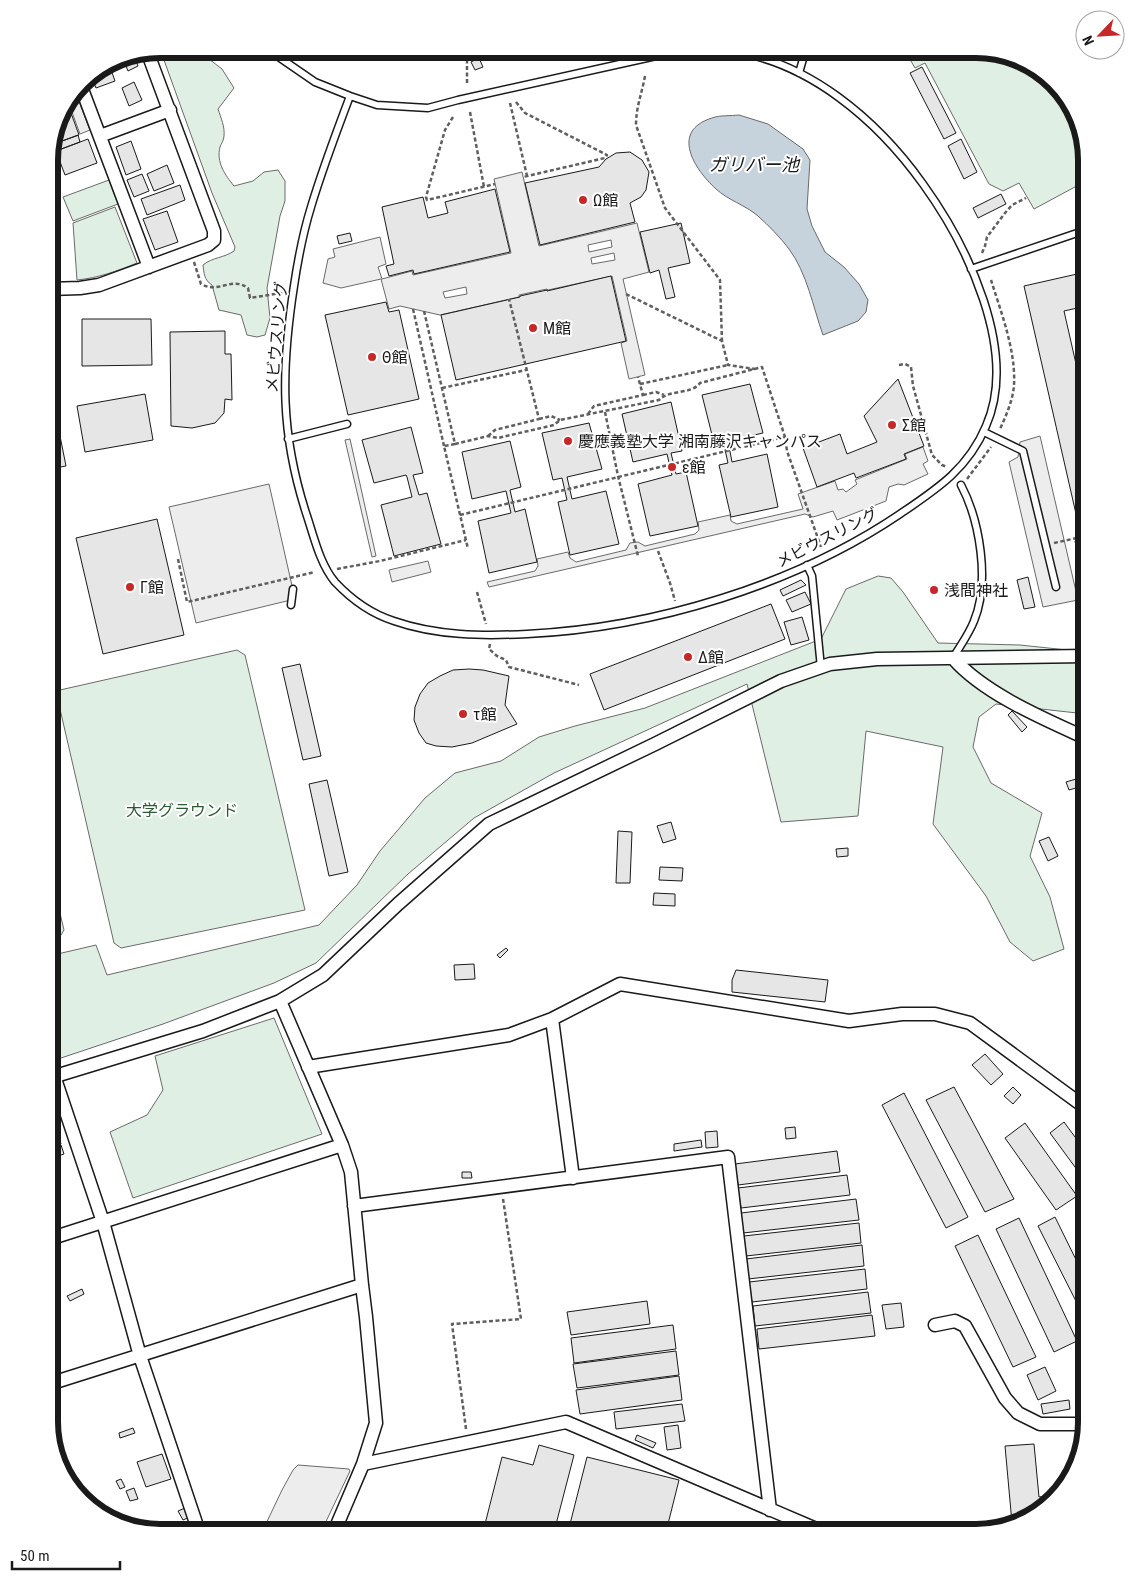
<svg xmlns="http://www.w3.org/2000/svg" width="1135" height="1581" viewBox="0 0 1135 1581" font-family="'Roboto Condensed','Noto Sans JP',sans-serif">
<rect width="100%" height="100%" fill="#fff"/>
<!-- green -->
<path fill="#e0efe3" stroke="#6a6a6a" d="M160,49H203L209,59L222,69L234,88L218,109C221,118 225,127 224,136C224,140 221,144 220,147C216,162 225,175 234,186L253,181L264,172L278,170L285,181V201L280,216L267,288L270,318L265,335L257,337L247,335L241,315L219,310L212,285C204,280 204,273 203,265C213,257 224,258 234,251L235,247L212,193Z
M904,49H982L1031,64L1071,104L1086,160V181L1034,209L1019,183L1003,191L989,184L925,63L915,68Z
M109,180L118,204L73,221L63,197Z
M115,207L137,263C117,271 98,278 77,280L73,223Z
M878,576L891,578L903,592L938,643L1020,645L1086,652V714L996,704L979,717L973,747L991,783L1042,813L1030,856L1050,897L1064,949L1033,961L1010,942L986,896L933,824L943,747L866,731L858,816L781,822L747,684L554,773L474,818L408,874L316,963L274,983L163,1024L49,1062V956L96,945L107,975L319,925L357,885L380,851L425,798L455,773L501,761L539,737L575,726L645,708L821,639L846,589Z
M237,650L245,655L305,910L121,948L114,943L57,696L60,690Z
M49,867L64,930L61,935L49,938Z
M274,1018L322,1134L133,1198L110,1132L147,1115L163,1090L155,1056Z"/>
<!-- parking -->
<path fill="#ededed" stroke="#6a6a6a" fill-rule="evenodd" d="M75,91L90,130L80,134L68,101Z
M522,172L539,246L637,223L649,272L623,279L645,375L629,379L621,343L627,341L612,276L548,290L547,289L519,295V297L440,315L400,306L389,309L381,279L341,288L323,283L328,259L335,257L333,249L380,237L386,264L378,267L382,279L412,271L413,275L511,253L494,179ZM611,240L612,247L589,252L588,245ZM614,253L615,260L592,264L591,258ZM466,287L467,294L445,298L443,292Z
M1040,436L1078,600L1043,607L1009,462L1018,457L1020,442Z
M350,439L376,556L372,557L345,440Z
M923,447L928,461L923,464L928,474L904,485L898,484L889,487L886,501L837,520L833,511L813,517L805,514L489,587L487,582L535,571L538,566L537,559L568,552L570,558L576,562L626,550L630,543L638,542L645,546L695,534L699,530L698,522L730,515L731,521L737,524L803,509L798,494L835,481L838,490L843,489L846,492L857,484L855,480L907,459L905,454Z
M269,484L295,599L196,623L169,507Z
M428,561L431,572L392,582L389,570Z
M298,1465L349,1469L350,1471L321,1532H262L282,1490L293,1470Z"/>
<!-- water -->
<path fill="#c6d2dc" stroke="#6a6a6a" d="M739,115L768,124L803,149L810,160L807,209L812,226L825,252L844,267L859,284L868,300L866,312L858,321L823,335C813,307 807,273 789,249C780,237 769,226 758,216C745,205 728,200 716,189C694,169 670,131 712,118C720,115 731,116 739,115Z"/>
<!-- building -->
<path fill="#e6e6e6" stroke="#1a1a1a" d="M133,54L138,66L128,71L122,56Z
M479,58L483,67L475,70L471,62Z
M105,65L107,69L110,67L115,81L96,88L90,74Z
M922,67L956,133L944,139L910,73Z
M134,82L142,100L129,106L122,88Z
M67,102L79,135L54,144L52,139L60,110Z
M78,135L80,142L56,151L54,144Z
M88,139L97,163L65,175L56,151Z
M961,139L977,172L964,179L948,146Z
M131,141L141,169L126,175L116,147Z
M630,152L642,160L649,172L646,190L641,197L630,203L635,222L540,245L525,183L599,167L606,159L616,153Z
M167,165L174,183L154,191L147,174Z
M142,174L149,191L134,197L127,180Z
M180,185L185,200L147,215L141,199Z
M495,189L510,252L414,274L413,270L389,276L386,266L394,264L382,207L423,197L428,218L448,213L445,202Z
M1001,194L1006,204L978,218L973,208Z
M167,211L178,242L155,250L143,219Z
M681,223L690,263L668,268L675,297L666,299L659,270L650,273L640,232Z
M350,233L352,241L339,244L337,236Z
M1086,272V306L1064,311L1086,408V525L1079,527L1024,286Z
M611,276L626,341L456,380L441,315L520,297V296L547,290V291Z
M386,302L389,312L399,310L419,399L348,415L325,315Z
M82,319H151L152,365L82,366Z
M225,331V354H231L232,400L225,399L224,413L215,423L192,428L171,426L170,332Z
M49,332H59L60,375H49Z
M898,379L924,446L904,454L906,459L856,478L854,473L817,487L803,448L840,434L847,454L877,442L864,416Z
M750,384L763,433L728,441L732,462L767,454L778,507L731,517L719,465L728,463L723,441L714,443L702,395Z
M145,394L153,440L85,452L77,406Z
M671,402L682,451L671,453L676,474L686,472L698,526L650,536L638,484L672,475L667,454L633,462L622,414Z
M57,421L66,466L49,469V422Z
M589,423L602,469L567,477L572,499L606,491L619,544L570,555L558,502L567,500L562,478L553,480L542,433Z
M411,427L423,473L413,475L419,495L427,493L441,544L394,556L381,505L412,497L407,477L406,475L374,483L362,440Z
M510,441L521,487L510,490L515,512L525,509L537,562L489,573L478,521L511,513L506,491L472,499L462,452Z
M157,519L184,635L103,654L76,538Z
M1086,539V594L1075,541Z
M1028,577L1035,607L1024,609L1017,580Z
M801,580L806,585L783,596L780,590Z
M936,585L938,593L932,595L929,587Z
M805,592L811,604L792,612L786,600Z
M771,604L785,639L604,710L590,674Z
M802,617L809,640L791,645L784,622Z
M300,664L321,756L303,760L282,668Z
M469,669L483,670L509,676L505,705L517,724L472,743L452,747L436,746L426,743L419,733L414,720L415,707L420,694L428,683L440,676L453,670Z
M1012,711L1027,727L1022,732L1008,715Z
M1086,776V785L1069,790L1066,782Z
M327,780L348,872L329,876L309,784Z
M671,822L676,839L663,843L657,826Z
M618,831L632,832L630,883H616Z
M1049,837L1058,856L1048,861L1039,841Z
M848,848V856L837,857L836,849Z
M660,867L683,868L682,881L659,880Z
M654,893L675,894V906L653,905Z
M506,948L508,950L500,958L497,955Z
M474,964L475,979L455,980L454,965Z
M736,970L828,980L825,1002L732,992V980Z
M985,1054L1003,1074L991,1085L972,1065Z
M954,1087L1014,1199L985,1212L926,1100Z
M1013,1087L1021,1095L1013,1104L1004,1096Z
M904,1093L968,1217L946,1228L882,1105Z
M51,1115L54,1124L49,1125V1116Z
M1064,1122L1086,1152V1182L1050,1133Z
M1025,1123L1077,1196L1056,1210L1005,1138Z
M55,1126L57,1134L49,1137V1127Z
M795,1127L796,1138L786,1139L785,1128Z
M717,1131L718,1147L706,1148L705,1132Z
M58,1135L61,1144L49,1148V1138Z
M701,1140L702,1147L674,1151V1144Z
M61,1145L64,1154L49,1159V1149Z
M837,1151L840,1172L738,1185L735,1164Z
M462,1172H471L472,1178H462Z
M847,1175L850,1195L741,1208L738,1188Z
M856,1199L859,1220L743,1233L741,1213Z
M1055,1217L1086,1280V1321L1038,1226Z
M1019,1218L1077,1341L1054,1352L996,1229Z
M859,1223L861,1243L746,1256L744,1236Z
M978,1235L1036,1357L1013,1367L955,1246Z
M862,1245L864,1266L748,1279L746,1259Z
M865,1269L867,1289L752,1302L749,1282Z
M82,1289L84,1294L70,1301L67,1296Z
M868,1292L871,1313L755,1326L753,1306Z
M647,1301L650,1324L571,1335L567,1312Z
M901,1303L904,1327L886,1329L882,1305Z
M872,1315L875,1336L759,1349L757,1329Z
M673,1325L676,1349L574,1363L571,1338Z
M676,1351L679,1375L577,1388L573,1364Z
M1045,1367L1056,1391L1038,1400L1027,1375Z
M679,1376L682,1400L580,1414L576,1390Z
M1069,1400L1070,1409L1043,1414L1041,1404Z
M682,1404L685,1421L616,1429L614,1412Z
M678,1425L681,1448L667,1450L664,1427Z
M133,1428L135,1433L120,1438L119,1433Z
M637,1435L656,1443L653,1448L635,1440Z
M1034,1444L1039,1497L1053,1495L1031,1517L1012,1523L1005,1446Z
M539,1445L574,1455L554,1532H483L502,1457L533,1465Z
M162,1454L171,1479L146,1487L137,1462Z
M587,1457L679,1480L666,1532H568Z
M1074,1466L1071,1477L1067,1481L1066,1467Z
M121,1479L125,1487L120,1489L116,1481Z
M134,1488L138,1499L130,1501L126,1491Z
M103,1507L106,1518L97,1509Z
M185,1508L190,1517L183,1520L178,1511Z"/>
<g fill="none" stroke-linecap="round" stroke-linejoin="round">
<defs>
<path id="service" d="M267,49L315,82L350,96L377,105L428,108L458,100L674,52C692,51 710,49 728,51C808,60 878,121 923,184C967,245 1019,351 986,426C968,469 937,489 900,514C795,585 653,628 527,634C483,636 437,636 394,621C372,614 351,599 335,582C320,564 314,537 307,516C280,434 281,370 294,286C298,259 303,233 311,207C322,170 336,133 350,96
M799,73L803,59L804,49
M971,269L1086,230
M984,432L1023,451L1056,587
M288,439L347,424
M807,565L812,576L821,668
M291,605L293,589
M953,658C960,646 969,634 974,621C990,582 980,521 961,485"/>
<path id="minor" d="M80,84L149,267
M100,136L170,110
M49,289L80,288L99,285L208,245L214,240V231L147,51
M953,658C983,693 1044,719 1086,738
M280,1001L342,1145L351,1172L362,1285L366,1317L376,1423L363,1464L334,1532
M552,1019L573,1178
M308,1067L509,1035L552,1019L620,984L849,1021L902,1014H935L970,1023L1086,1108
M54,1076L103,1222L140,1356L199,1532
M49,1078L203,1031L280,1001L323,975L398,904L489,824L655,744L781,681L830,664L877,659L1086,656
M354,1206L728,1157L770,1510
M49,1239L342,1145
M935,1325L955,1321L965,1326L1005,1398L1018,1413L1040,1424H1086
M49,1384L362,1285
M363,1464L566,1422L823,1532"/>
</defs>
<!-- service casing -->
<use href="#service" stroke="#1a1a1a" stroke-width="9"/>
<!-- minor casing -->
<use href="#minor" stroke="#1a1a1a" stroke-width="15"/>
<!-- path -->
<path stroke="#5f5f5f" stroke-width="2.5" stroke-dasharray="4 2.5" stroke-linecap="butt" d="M645,76C642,93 636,107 636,125L665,208L720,280L722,341
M467,83V60L473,49
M516,102L525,113L607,155L605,158L523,177
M510,103L527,176
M470,112L484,187
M453,117L445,130L426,197L427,200L495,184
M49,151L55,147
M49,175L52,162L49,151
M982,253L985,246L987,237L1005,213L1012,205L1026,198
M194,262L201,284C220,294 231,276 248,288L250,298L281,293L282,290
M991,280C1001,312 1016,351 1014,385C1013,400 1006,416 1000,429
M626,294L722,341L728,365L755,369
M413,309L444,446
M424,311L455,444L488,436L498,438L554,425L560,420L659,400C670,389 691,395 700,383L762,367L785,437L787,451L821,547
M899,365L905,364L911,367L913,386L932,455L942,465L947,467
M640,384L728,365
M442,388L526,370
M643,395L656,392L664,395
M605,412L618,476L638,556
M588,414L594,406L643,395L638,377
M539,419L551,416L560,420
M488,436L495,430L539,419L509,299
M455,444L444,446L468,549
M967,479L991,447
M460,515L785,437
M1054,543L1086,536
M658,551L670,583L675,601
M178,559L187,602L315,572
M337,569L380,561L466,540
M477,592L486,624
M490,644L489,649L497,656L506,660L509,667L579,685
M466,1429L452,1324L521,1319L503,1199"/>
<!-- service -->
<use href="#service" stroke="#fff" stroke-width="6"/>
<!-- minor -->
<use href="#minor" stroke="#fff" stroke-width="12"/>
</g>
<!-- markers -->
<g fill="#c62828" stroke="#fff" stroke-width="2">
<circle cx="583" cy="200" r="5"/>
<circle cx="533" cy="328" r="5"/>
<circle cx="372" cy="357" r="5"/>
<circle cx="892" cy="425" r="5"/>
<circle cx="568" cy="441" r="5"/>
<circle cx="672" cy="467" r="5"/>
<circle cx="130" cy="587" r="5"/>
<circle cx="934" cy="590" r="5"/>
<circle cx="688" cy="657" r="5"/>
<circle cx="463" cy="714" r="5"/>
</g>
<g text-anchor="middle" stroke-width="4" stroke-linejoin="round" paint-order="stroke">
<!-- poi labels -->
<g font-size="16" fill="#1a1a1a" stroke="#fff" text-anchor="start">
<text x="593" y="206">Ω館</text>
<text x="543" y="334">Μ館</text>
<text x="382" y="363">Θ館</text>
<text x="902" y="431">Σ館</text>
<text x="578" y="447">慶應義塾大学 湘南藤沢キャンパス</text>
<text x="682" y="473">ε館</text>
<text x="140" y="593">Γ館</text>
<text x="944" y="596">浅間神社</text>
<text x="698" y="663">Δ館</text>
<text x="473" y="720">τ館</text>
</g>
<!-- street labels -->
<g font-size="16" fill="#1a1a1a" stroke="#fff">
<text transform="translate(276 337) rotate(-85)" y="6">メビウスリング</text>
<text transform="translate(827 537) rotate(-27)" y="6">メビウスリング</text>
</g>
<!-- park labels -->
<g font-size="16" fill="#2b5a34" stroke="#fff">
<text x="182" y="816">大学グラウンド</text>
</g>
<!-- water labels -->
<g font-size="18" font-style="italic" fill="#1a1a1a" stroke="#fff">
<text x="754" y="171">ガリバー池</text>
</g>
</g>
<!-- crop -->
<path d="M0 0H1135V1581H0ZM160 58H976A102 102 0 0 1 1078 160V1422A102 102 0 0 1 976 1524H160A102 102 0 0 1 58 1422V160A102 102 0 0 1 160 58Z" fill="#fff" fill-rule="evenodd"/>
<path fill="none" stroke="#1a1a1a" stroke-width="6" d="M160 58H976A102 102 0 0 1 1078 160V1422A102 102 0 0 1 976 1524H160A102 102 0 0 1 58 1422V160A102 102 0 0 1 160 58Z"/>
<!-- north arrow -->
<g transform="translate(1100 35) rotate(245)"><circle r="24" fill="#ffffff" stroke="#a3a3a3"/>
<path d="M0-4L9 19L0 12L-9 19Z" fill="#c62828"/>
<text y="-8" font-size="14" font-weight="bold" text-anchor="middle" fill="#1a1a1a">N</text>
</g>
<!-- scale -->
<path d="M12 1561v8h108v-8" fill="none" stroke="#1a1a1a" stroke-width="2.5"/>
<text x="20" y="1561" font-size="15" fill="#1a1a1a" stroke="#ffffff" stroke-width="4" paint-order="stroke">50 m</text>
</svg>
